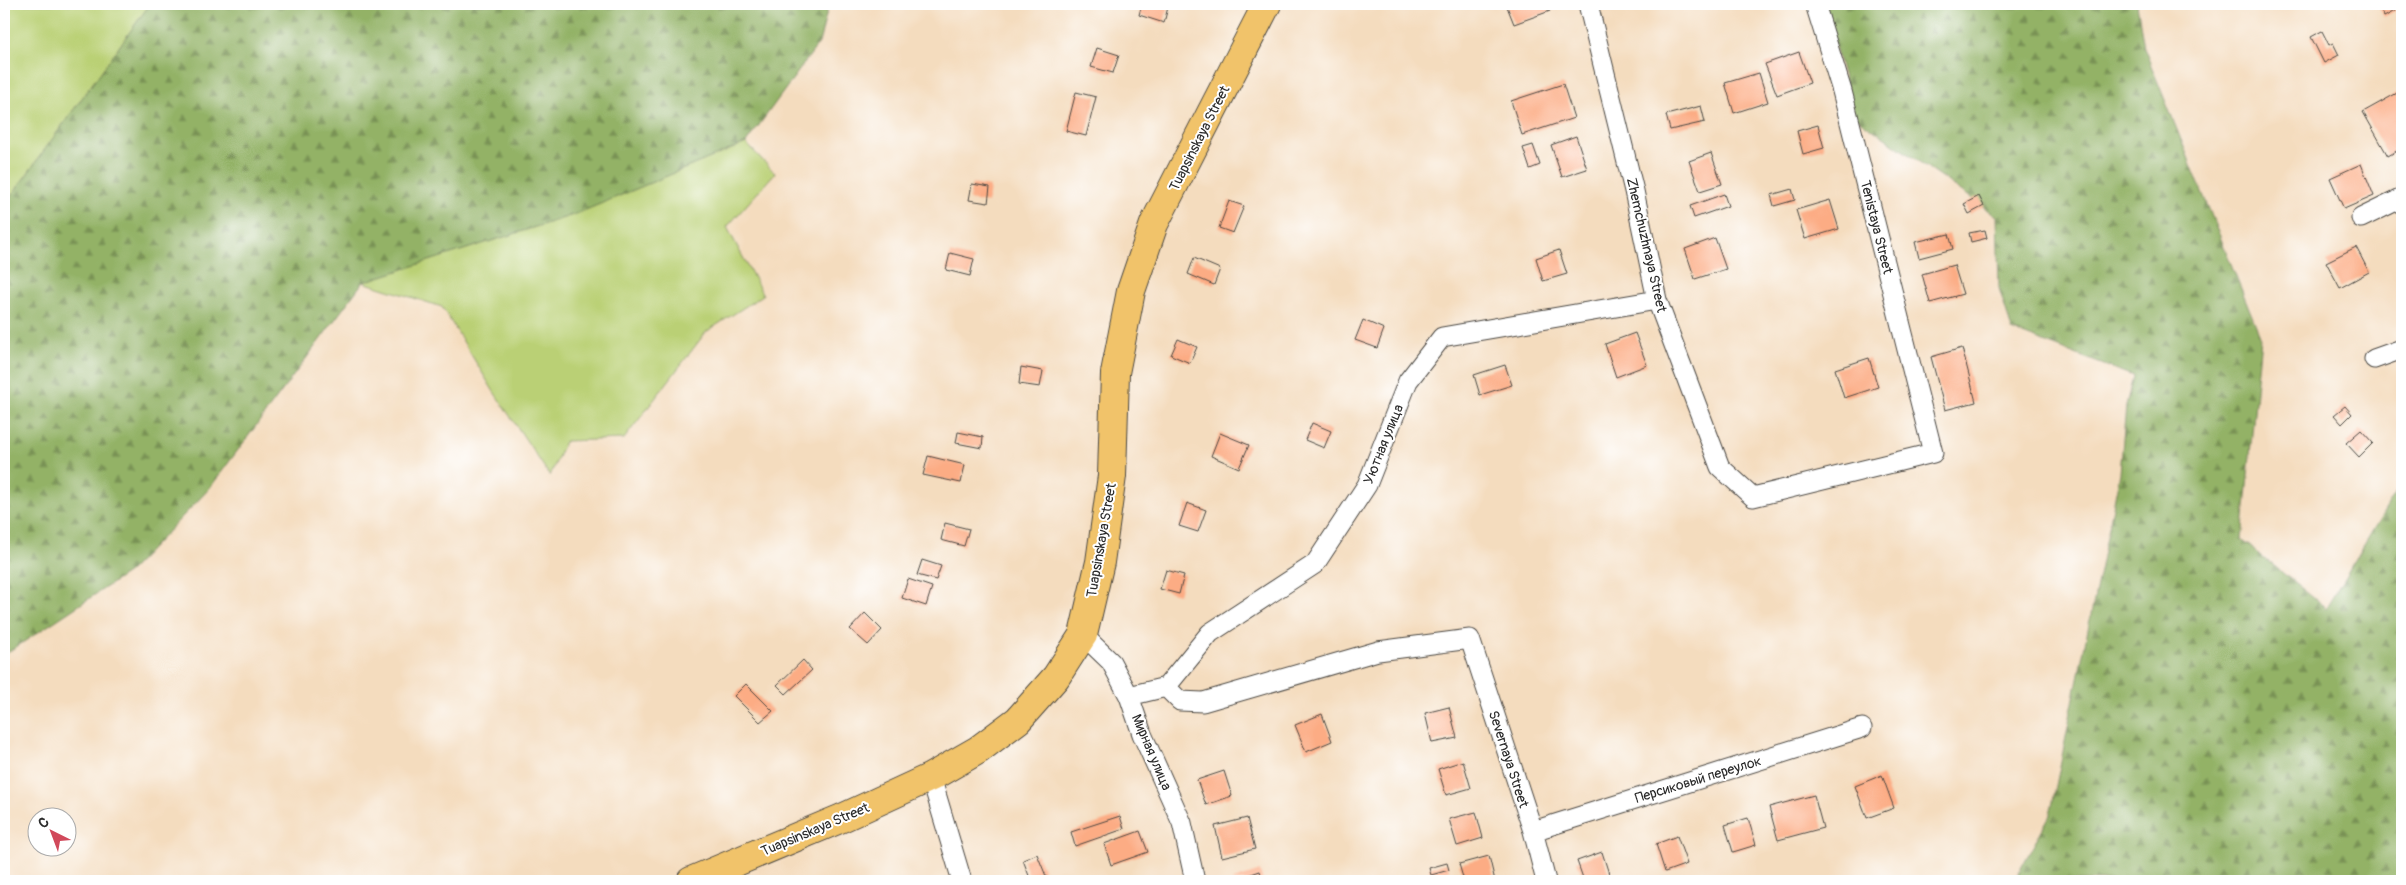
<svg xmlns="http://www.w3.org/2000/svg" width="2406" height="885" viewBox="0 0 2406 885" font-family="Pangolin,sans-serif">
<defs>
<pattern id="forest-firs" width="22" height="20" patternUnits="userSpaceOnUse" patternTransform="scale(1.25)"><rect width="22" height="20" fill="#93b266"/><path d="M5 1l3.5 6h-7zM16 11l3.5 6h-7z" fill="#789154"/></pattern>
</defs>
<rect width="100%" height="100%" fill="#fff"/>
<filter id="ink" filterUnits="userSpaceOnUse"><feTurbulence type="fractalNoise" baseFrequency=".02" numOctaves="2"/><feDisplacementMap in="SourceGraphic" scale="10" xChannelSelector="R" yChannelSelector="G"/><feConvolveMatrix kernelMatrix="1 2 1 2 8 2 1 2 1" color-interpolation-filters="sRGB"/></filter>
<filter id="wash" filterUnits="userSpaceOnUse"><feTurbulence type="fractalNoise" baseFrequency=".0096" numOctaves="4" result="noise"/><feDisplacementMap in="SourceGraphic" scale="20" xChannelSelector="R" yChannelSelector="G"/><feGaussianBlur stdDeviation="1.12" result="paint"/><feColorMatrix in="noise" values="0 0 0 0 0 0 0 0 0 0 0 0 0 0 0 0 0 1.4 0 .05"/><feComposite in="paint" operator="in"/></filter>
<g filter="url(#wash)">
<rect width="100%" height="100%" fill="#f4dcbe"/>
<!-- green -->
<path fill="#bad074" stroke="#727e50" d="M4,4H150L4,206Z
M746,143L775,173L727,227L763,295L706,332L624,439L565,441L550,476L494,392L442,307L363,282L576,214Z"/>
<!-- forest -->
<path fill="url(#forest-firs)" stroke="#5f6e48" d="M150,4H829L819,43L746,143L576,214L363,282L209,489L129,572L4,655V206Z
M1823,4H2137L2144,48L2261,338L2242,540L2326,608L2402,482V881H2014L2050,815L2120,473L2126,406L2133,376L2012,330L1999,288L1997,216L1855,117Z"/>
<g id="blocks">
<!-- building -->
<path fill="#fcac84" d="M1142,4H1158L1168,7L1164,23L1139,15Z
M1506,4H1547L1550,11L1514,24Z
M2377,4H2402V7L2384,17Z
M2322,31L2329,45L2333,43L2339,55L2324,63L2311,37Z
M1097,48L1119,55L1113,73L1091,67Z
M1799,52L1810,83L1777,95L1765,64Z
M1759,73L1768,102L1734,113L1725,83Z
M1563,84L1574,118L1522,135L1511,101Z
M1076,92L1096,97L1086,136L1066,131Z
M2399,92L2402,97V148L2388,156L2363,112Z
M1701,106L1705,122L1670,130L1666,115Z
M1818,125L1824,148L1803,154L1797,131Z
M1576,136L1587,169L1562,177L1551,145Z
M1533,145L1540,165L1530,169L1523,148Z
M1711,153L1722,184L1700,191L1689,161Z
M2361,164L2374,196L2344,209L2330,178Z
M972,184L990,187L988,203L969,200Z
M1792,189L1795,200L1774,206L1771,195Z
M1724,194L1728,206L1694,218L1690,206Z
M1979,196L1984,206L1969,214L1964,204Z
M1830,200L1839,229L1805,239L1796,210Z
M1229,201L1244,206L1233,233L1219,228Z
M1985,230L1987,238L1971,242L1969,233Z
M1949,234L1953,249L1919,258L1915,242Z
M1715,238L1726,269L1695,279L1685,249Z
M2356,247L2369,272L2340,288L2326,262Z
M1559,250L1567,274L1543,281L1536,258Z
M950,253L974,259L970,276L946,270Z
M1194,258L1220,269L1214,285L1188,274Z
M1954,265L1963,294L1930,303L1922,274Z
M1363,320L1384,329L1377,348L1355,340Z
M1635,333L1647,365L1616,377L1605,344Z
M1178,339L1197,347L1190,363L1171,355Z
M1962,348L1976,402L1945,410L1931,357Z
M1869,358L1878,387L1844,398L1835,369Z
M1505,365L1512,385L1480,395L1474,375Z
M1021,367L1043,371L1040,387L1019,384Z
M2345,406L2352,414L2342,424L2334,415Z
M1312,423L1331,431L1324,448L1305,440Z
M2361,430L2373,443L2359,457L2346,443Z
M958,432L983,437L982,448L956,443Z
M1220,433L1249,445L1239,468L1211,456Z
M928,456L965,465L961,483L923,475Z
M1187,503L1206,510L1198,532L1179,526Z
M945,523L969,529L964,546L941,540Z
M922,560L941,566L936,580L917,575Z
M1166,570L1184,575L1179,594L1160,589Z
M908,579L932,587L926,606L902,598Z
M865,613L882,630L868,645L850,629Z
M803,660L812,670L786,694L777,685Z
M746,684L773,711L760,722L734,696Z
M1449,707L1457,738L1432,743L1425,713Z
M1322,714L1332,741L1306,752L1295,725Z
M1463,761L1471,788L1446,795L1438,769Z
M1224,771L1232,796L1206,805L1197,780Z
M1882,775L1894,808L1867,818L1855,786Z
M1814,795L1823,828L1778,840L1769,807Z
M1476,812L1483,838L1457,846L1449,819Z
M1120,816L1124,829L1075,846L1071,832Z
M1247,818L1255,849L1222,857L1215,826Z
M1748,818L1756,845L1733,852L1725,825Z
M1140,831L1148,852L1111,865L1104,844Z
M1677,836L1687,864L1665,872L1656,844Z
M1602,852L1610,877L1598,881H1584L1577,861Z
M1037,854L1048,881H1031L1023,860Z
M1489,856L1495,881H1464L1459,864Z
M1447,863L1449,870L1431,875L1429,868Z
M1260,871L1263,881H1231Z"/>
</g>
</g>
<g filter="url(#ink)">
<use href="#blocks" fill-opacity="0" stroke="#494641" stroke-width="1"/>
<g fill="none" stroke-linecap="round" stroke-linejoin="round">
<defs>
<path id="minor" d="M1588,4L1634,191L1657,300L1720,467L1753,497L1933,453L1842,91L1815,4
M2361,218L2402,198
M2374,359L2402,349
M1083,635L1111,662L1129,696L1142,734L1182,823L1195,881
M1166,687L1180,701L1203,702L1378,651L1470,639L1533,831L1546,881
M1129,696L1166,687L1210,633L1315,564L1367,485L1408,381L1442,337L1657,300
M931,777L962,881
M1533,831L1862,728"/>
<path id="primary" d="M691,881L842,818L931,777L978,750L1018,720L1056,677L1083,635L1100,562L1112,476L1115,373L1131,291L1154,224L1267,4"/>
</defs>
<!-- minor casing -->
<use href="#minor" stroke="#494641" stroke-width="21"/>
<!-- primary casing -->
<use href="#primary" stroke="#494641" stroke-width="30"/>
<!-- minor -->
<use href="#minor" stroke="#fff" stroke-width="19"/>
<!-- primary -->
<use href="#primary" stroke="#f1c36a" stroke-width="28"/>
</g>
</g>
<g text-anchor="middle" stroke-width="4" stroke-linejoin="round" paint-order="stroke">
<!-- street labels -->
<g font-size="14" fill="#2b2b2b" stroke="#fff">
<text transform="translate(1199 138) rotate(-63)" y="5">Tuapsinskaya Street</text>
<text transform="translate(1877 227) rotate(76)" y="5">Tenistaya Street</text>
<text transform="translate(1647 245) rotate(77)" y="5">Zhemchuzhnaya Street</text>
<text transform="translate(1383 444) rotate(-68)" y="5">Уютная улица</text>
<text transform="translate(1101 540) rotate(-80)" y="5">Tuapsinskaya Street</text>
<text transform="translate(1152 752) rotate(67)" y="5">Мирная улица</text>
<text transform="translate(1509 759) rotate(72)" y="5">Severnaya Street</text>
<text transform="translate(1698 779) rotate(-17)" y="5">Персиковый переулок</text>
<text transform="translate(815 829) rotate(-23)" y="5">Tuapsinskaya Street</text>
</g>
</g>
<!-- margin -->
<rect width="2406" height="885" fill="none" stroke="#fff" stroke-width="20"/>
<!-- north arrow -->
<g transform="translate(52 832) rotate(318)"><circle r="24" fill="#ffffff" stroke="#aaaaaa"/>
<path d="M0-4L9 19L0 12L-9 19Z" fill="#d1495b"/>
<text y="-8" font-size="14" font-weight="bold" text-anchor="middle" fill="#2b2b2b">С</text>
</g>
</svg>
